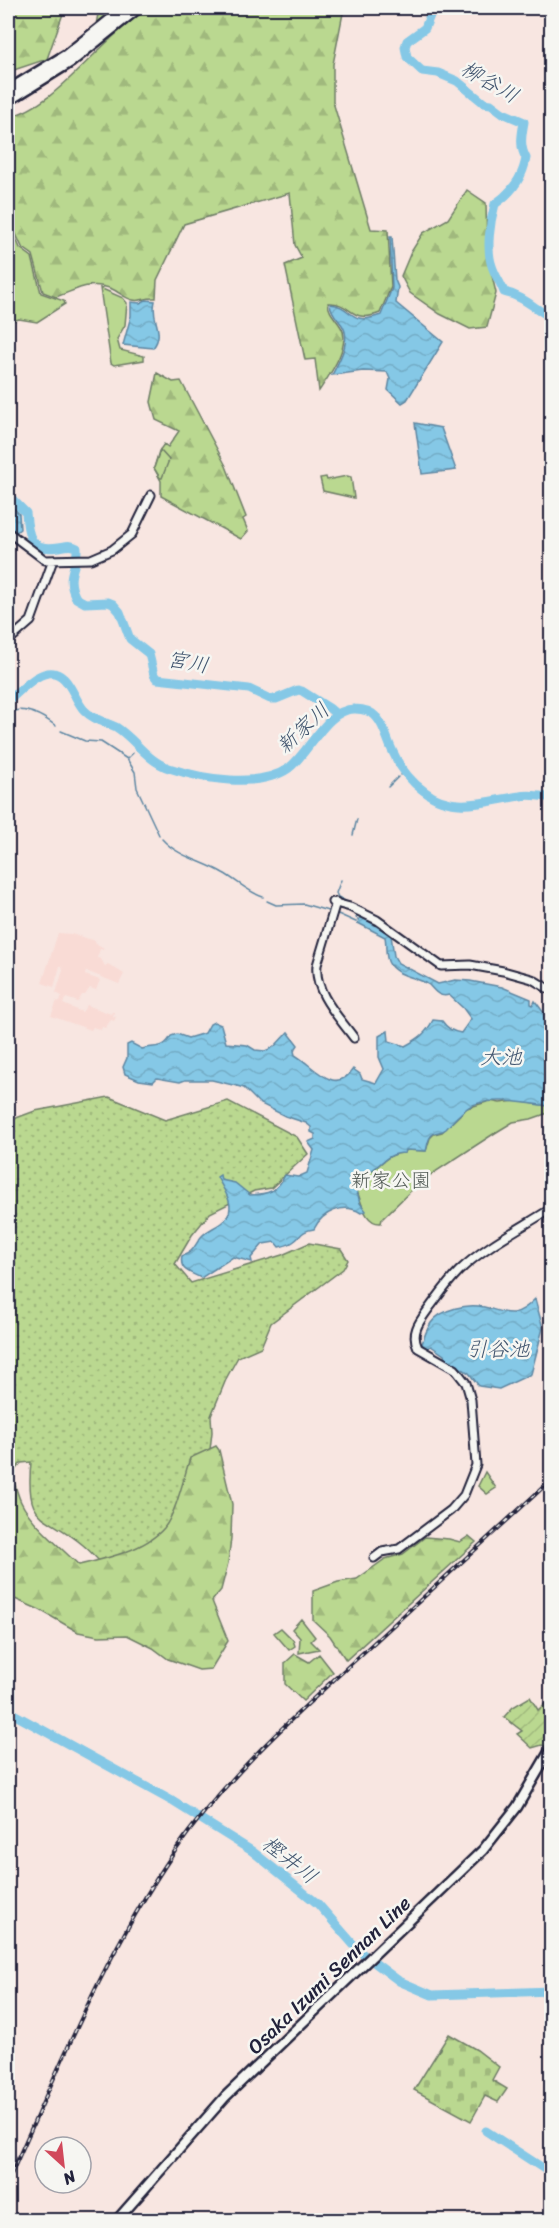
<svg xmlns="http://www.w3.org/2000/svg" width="559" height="2228" viewBox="0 0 559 2228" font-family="Sriracha,'Klee One',sans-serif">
<defs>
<pattern id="grass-dots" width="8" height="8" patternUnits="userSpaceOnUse" patternTransform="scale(1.5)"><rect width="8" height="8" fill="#bad890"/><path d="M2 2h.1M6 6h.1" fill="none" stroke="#a0b97d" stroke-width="1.8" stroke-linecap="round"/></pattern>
<pattern id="forest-firs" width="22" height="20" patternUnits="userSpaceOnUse" patternTransform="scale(1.5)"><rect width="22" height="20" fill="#bad890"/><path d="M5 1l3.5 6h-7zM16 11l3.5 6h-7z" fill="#a0b97d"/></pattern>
<pattern id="cemetery-stones" width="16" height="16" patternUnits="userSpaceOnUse" patternTransform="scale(1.5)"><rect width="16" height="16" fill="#bad890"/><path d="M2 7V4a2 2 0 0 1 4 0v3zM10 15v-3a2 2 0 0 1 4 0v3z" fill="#a0b97d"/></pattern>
<pattern id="garden-furrows" width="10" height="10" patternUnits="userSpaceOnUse" patternTransform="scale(1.5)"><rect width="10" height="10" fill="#bad890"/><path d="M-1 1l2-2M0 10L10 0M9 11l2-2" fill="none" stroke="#a0b97d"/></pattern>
<pattern id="water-waves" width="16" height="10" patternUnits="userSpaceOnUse" patternTransform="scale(1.5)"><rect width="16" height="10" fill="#85c8e6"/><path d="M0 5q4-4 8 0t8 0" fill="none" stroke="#73acc6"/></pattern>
</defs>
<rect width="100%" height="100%" fill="#f8e6e1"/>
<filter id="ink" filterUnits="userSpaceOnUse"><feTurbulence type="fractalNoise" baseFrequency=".0167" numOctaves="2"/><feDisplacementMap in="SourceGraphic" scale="12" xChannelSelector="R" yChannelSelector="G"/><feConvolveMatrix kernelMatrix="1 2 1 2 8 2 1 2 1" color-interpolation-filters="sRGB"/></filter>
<g filter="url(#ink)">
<!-- built -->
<path fill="#f9dbd5" d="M58,933L72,934L96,941L95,943L104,948L103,950L100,949L97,958L101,959L105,966L108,964L124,974L119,984L86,971L85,975L100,980L96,990L90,988L85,995H82L78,1002L66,998L63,1004L82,1012L87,1005L111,1014L112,1012H114L113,1016L116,1017L114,1021L111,1020L105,1028L102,1027L101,1030L93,1027L91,1030L51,1016L57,1001L60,1002L62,996L56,993L63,970L62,966H60L54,987L42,983Z"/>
<!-- grass -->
<path fill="url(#grass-dots)" stroke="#6e7d66" stroke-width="1.5" d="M109,1097L165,1120L228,1101L297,1137L308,1154L271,1188L254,1191L210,1213L192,1235L175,1264L191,1283L282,1255L309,1243L341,1249L348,1260L343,1269L271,1323L261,1347L238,1357L227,1377L211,1416L212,1432L205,1494L118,1583C107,1570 96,1556 83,1545C43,1511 25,1526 31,1462L21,1463L8,1478V1121L35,1111Z"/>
<!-- forest -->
<path fill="url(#forest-firs)" stroke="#6e7d66" stroke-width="1.5" d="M8,8H65L47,59L8,72Z
M99,8H115L96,25Z
M147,8H344L333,64V102L371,229L388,230L391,287L380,313C350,325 353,302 328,303C329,314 335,317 341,327C352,344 329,376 319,391L315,359L305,360L285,265L302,258L295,245L290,193L184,224L157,280L156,298C146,297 141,302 133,300C126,299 119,292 112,289C89,280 77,290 56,297L43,292L33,255L22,247L15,232L8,234V117C46,108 73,74 101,48C115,34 131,21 147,8Z
M467,190L486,203L487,254L496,293L487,327L470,329L440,314L410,293L401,276L411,252L423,233L448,219Z
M157,373L173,382L181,381L226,466L246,517L243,519L248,531L241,539L161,496V481L154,468L159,451L164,444L168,447L179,431L156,420L151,402Z
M216,1446L219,1450L232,1504L231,1538L228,1563L221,1590L212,1601L228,1641L211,1669L199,1670L168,1659L153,1648L127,1635L99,1636L78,1632L40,1610L8,1596V1467C14,1478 16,1491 21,1502C30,1522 63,1550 79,1565C105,1559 145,1550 164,1528C176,1513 184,1477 190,1458Z
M469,1536L476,1542L346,1660L330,1636L313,1620V1591L338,1582L357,1579L385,1559L403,1554L425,1537L449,1539L460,1542Z
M295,1654L309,1662L319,1654L333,1672L303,1701L285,1684V1663Z"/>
<!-- cemetery -->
<path fill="url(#cemetery-stones)" stroke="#6e7d66" stroke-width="1.5" d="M449,2034L477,2050L499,2067L492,2080L507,2089L498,2102L485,2096L471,2121L414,2090Z"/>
<!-- park -->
<path fill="#bad890" stroke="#6e7d66" stroke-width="1.5" d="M14,234L20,248L32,257L41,293L64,301L65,304L37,322L19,319L8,322V313L11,306L8,290V236Z
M100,288L123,298L127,303L125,325L117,339L120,350L144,356V360L114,365L111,363Z
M160,450L169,460L162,478H160L154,468Z
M347,476L351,477L354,498L323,491L320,478L326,477L327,480Z
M490,1101L500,1103L515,1101L550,1106L551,1112L531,1119L513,1122L495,1133L421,1181L382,1219L381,1223C365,1224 362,1203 357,1191L365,1179L366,1173C380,1169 384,1153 405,1153L406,1150L426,1151L430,1138L434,1134L442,1132L467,1108Z
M485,1472L496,1488L487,1494L478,1486Z
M301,1619L315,1637L311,1641L319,1649L299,1653L300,1638L292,1629Z
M281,1628L293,1640L295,1646L289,1650L274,1633Z"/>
<!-- garden -->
<path fill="url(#garden-furrows)" stroke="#6e7d66" stroke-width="1.5" d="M530,1697L538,1710L549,1700L551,1702V1741L548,1748L542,1745L532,1748L517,1734L522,1731L504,1717L513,1707Z"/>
<!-- water -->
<path fill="url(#water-waves)" stroke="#5d86a2" stroke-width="1.5" d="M390,237H392L395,280L398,287L396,303L443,342L407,400L402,403L388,390L390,379L387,372L363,371L332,375C339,361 352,340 342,325C337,318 331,313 330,304C354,306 348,327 381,315L392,288Z
M146,300L155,301C150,321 166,331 153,348L123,345L131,316V302L140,303Z
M415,423L441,428L456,470L422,474Z
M8,501L19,514L20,529L15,533L8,526Z
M360,916L391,935L394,956L398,963L438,984L455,980L470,981L502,987L531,999V1004L533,1005L535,1001L544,1013L548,1106C527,1103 483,1095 466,1109C458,1115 452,1122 446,1129C441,1133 438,1131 433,1134C427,1138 428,1146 426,1151L406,1150L405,1153C383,1153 380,1169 366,1173L357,1191L360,1203L366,1211L361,1213C344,1202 322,1212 314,1229C300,1231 302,1236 293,1242C289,1245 283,1246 279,1247L275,1242L263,1244L251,1258L252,1262L233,1257L201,1278C190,1272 179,1271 182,1256C194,1252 194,1246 201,1237C206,1231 214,1228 221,1223C240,1209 224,1191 217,1177L220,1175L221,1180L235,1183L250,1195C268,1194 277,1192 285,1175L298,1177L307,1173L314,1150L308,1142L315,1139V1134L311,1132V1127L306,1123L285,1116L259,1103L244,1088L237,1086L212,1080H185L180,1082L157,1078L153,1082L139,1080L125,1074L123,1067L127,1058V1045L131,1043L142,1049C157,1045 163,1050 171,1036L177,1034L188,1038L205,1033L210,1024L214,1022L221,1025L226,1043L247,1045L255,1050L265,1051L274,1047L288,1032L298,1045L294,1051L295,1055C314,1066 335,1097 353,1069L360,1074L362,1079L376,1083L384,1069L379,1057V1036L388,1031L389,1041L405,1046C418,1039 426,1034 433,1020L442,1021C446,1027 453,1032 461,1033L471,1019L463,1008L449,995C439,998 435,991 429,985C418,977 399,977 390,965C384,957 387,946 385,937L358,923Z
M535,1299L543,1328L531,1374L499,1389L479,1386L469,1373L445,1358L444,1355L431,1346L425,1349L422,1344C424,1337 427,1329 431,1323C441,1309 468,1303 484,1307C507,1313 515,1320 535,1299Z"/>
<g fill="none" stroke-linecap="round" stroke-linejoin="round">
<!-- stream -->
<path stroke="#5d86a2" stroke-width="1.5" d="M8,714C22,704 43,716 56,726
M61,731L85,741L101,742L127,759L135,772L137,788L159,835
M137,750L139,747
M128,758L133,753
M401,775L404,771
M388,787L398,777
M353,835L357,819
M162,839C178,857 203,861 223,873C236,880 248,892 263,897
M341,880L336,893L338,897L360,909
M267,901L276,905L304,904L328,911
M338,914L358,923
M358,914L356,918L359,920"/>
<!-- river -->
<path stroke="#85c8e6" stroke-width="9" d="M433,8L425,28L407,41L405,47L407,57L422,71L438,73L457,81L484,103L491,104L503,113L524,122C522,134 519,146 526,158C523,177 511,193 495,204C490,222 486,249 492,266C495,276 501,283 504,292C523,296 535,309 552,318
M8,495L26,513C28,536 30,552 59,547C66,546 70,544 77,548C78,568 64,574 76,598L85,603L108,602L113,604L120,612L130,639L149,654L154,675L157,679L249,689L270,699H276L298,690L302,691L329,708L336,714
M8,701C19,692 34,675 48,673C68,670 73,698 84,710C92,719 105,722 116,727C135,739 147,761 169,768C202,779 259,789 289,768C309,753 327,708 355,709C383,709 383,732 393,752C400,768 410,781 424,791C453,814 487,801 520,796C529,794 542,796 552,798
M8,1711L172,1801L252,1851L318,1904L359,1951L399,1981L432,1995L552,1991
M486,2131L552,2174"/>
<defs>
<path id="minor" d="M8,532L45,560L91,559L112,550L132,534L151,495
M8,641L31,621L53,560
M332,902L350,907L377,920L441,966L470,965L503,971L532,979L552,991
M336,902L317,965C314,993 339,1017 354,1038
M374,1558L382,1552L399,1549L451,1510L464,1495L476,1465L471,1400L466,1383L455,1369L418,1348C410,1332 420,1321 430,1307C439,1295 448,1282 459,1271C485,1246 521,1228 552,1208"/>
<path id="major" d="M117,2220L225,2097L483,1850L517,1807L552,1747"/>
<path id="highway" d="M8,91L67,55L126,8
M8,100L71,61L137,8"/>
</defs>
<!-- minor casing -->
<use href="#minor" stroke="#22223b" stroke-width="11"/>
<!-- major casing -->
<use href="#major" stroke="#22223b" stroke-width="13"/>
<!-- highway casing -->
<use href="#highway" stroke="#22223b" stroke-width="15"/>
<!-- minor -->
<use href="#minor" stroke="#f6f6f2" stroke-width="7"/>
<!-- major -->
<use href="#major" stroke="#f6f6f2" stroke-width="8"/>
<!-- highway -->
<use href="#highway" stroke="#f6f6f2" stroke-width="10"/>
<defs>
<path id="rail" d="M8,2181C59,2068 105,1953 175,1851C228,1774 298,1713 365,1651C427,1594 489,1537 552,1479"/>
</defs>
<!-- rail casing -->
<use href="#rail" stroke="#22223b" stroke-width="4"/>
<!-- rail -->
<use href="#rail" stroke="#f6f6f2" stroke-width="1.5" stroke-dasharray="4.5" stroke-linecap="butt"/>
</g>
</g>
<g text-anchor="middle" stroke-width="5" stroke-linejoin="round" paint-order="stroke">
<!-- park labels -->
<g font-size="20" fill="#505954" stroke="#f6f6f2">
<text x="391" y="1187">新家公園</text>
</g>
<!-- street labels -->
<g font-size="20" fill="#22223b" stroke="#f6f6f2">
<text transform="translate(329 1975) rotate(-44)" y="7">Osaka Izumi Sennan Line</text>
</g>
<!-- water labels -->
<g font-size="21" font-style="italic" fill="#40546e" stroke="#f6f6f2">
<text transform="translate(490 82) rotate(30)" y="7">柳谷川</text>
<text transform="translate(188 662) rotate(10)" y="7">宮川</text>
<text transform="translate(303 728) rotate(-43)" y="7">新家川</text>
<text x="501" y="1064">大池</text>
<text x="498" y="1356">引谷池</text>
<text transform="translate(290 1860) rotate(38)" y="7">樫井川</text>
</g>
</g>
<!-- margin -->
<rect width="559" height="2228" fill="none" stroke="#f6f6f2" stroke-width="30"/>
<rect x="15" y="15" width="529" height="2198" fill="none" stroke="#22223b" stroke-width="2" filter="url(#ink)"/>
<!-- north arrow -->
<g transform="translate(63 2165) rotate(153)"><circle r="28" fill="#f6f6f2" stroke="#a1a1a9" stroke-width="1.5"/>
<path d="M0-4.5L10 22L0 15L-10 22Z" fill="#d1495b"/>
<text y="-9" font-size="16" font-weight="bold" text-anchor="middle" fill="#22223b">N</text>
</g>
</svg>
